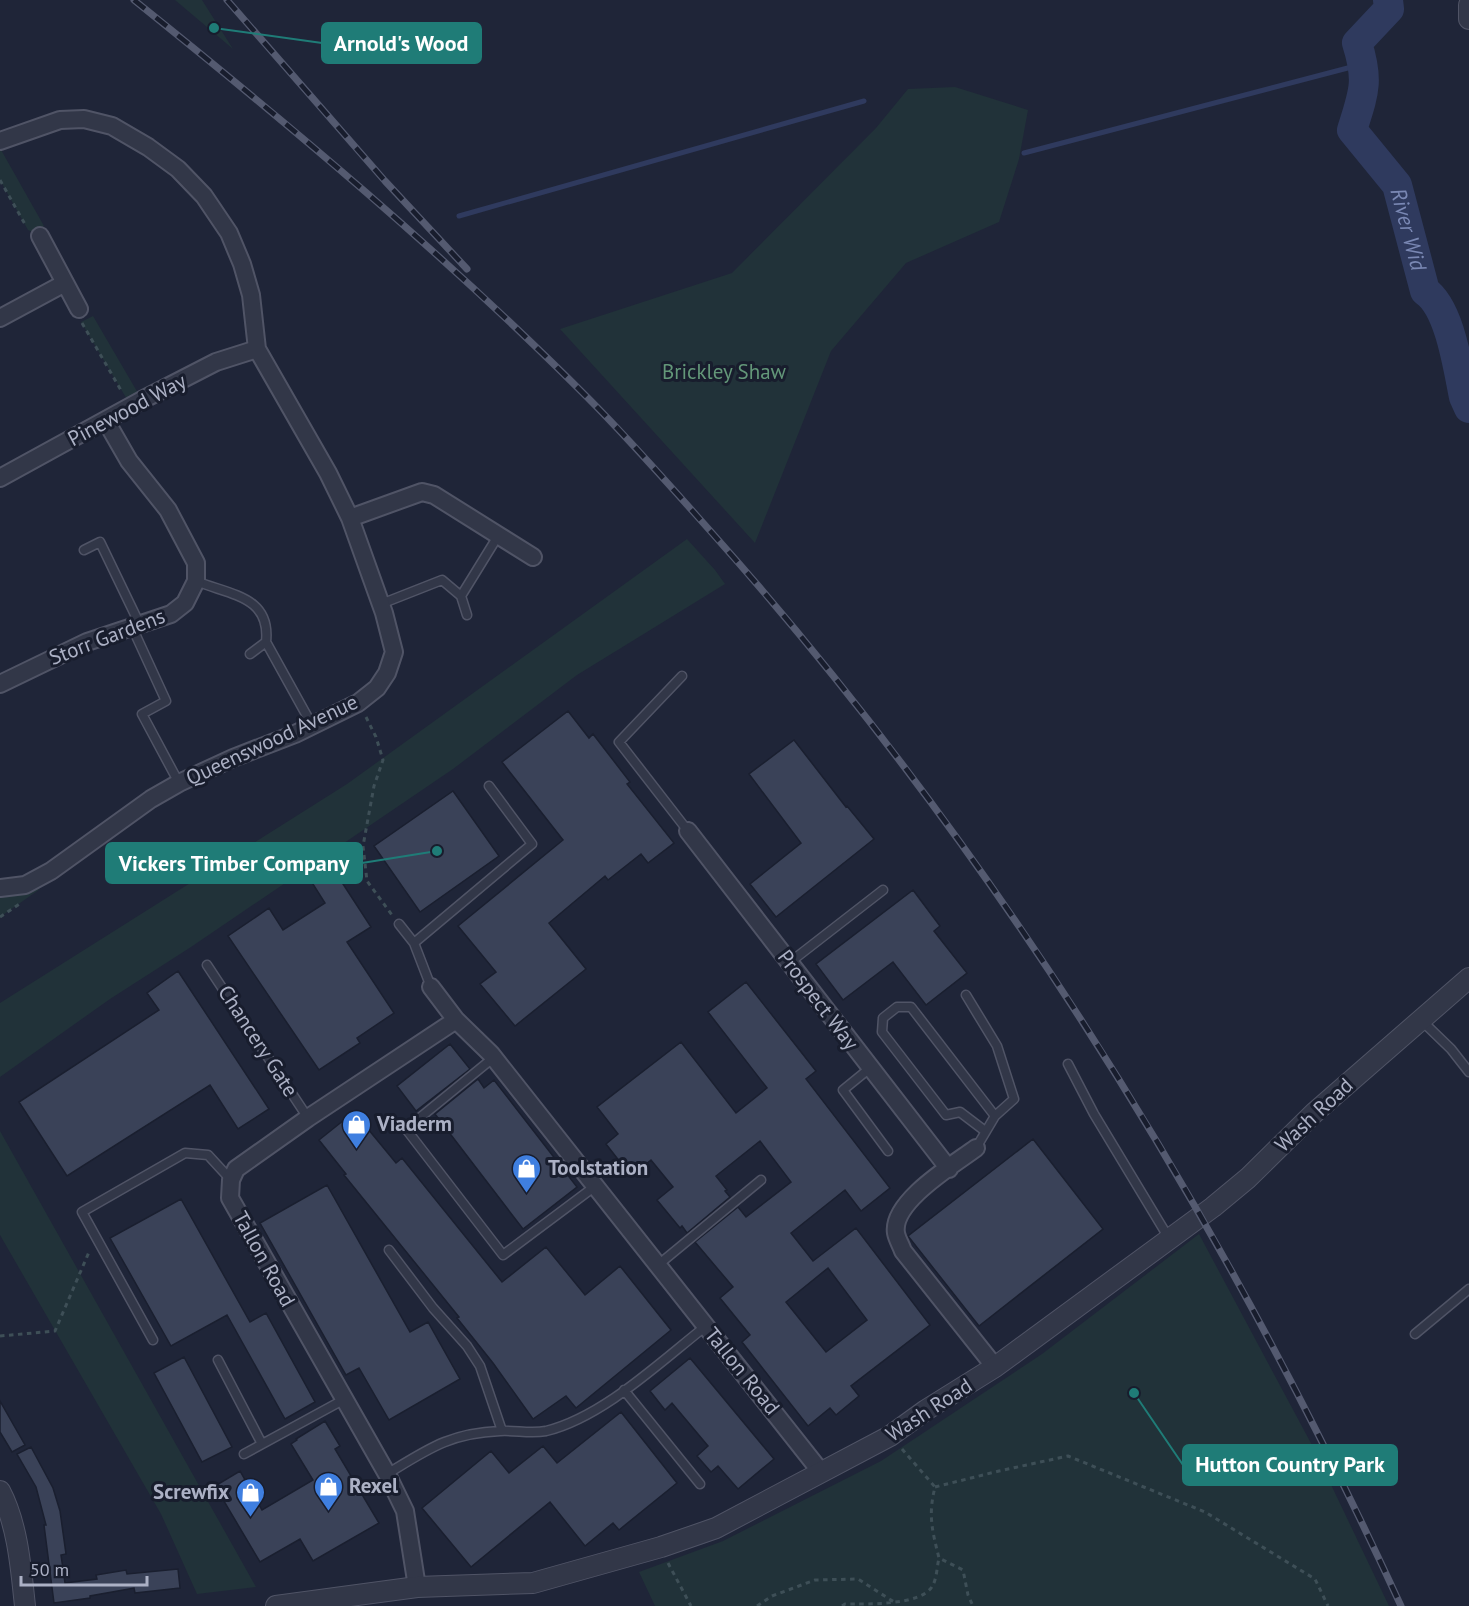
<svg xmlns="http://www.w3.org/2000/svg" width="1469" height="1606" viewBox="0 0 1469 1606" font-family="'PT Sans',sans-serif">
<rect width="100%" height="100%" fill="#1f2538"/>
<!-- green -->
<path fill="#213239" d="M175,0H202L233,49Z
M955,87L1028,110L1019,159L999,222L906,263L831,351L755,543L560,329L732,273L876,128L908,89Z
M0,148L44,226L32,232L28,230L0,180Z
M93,316L142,400L131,406L81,322Z
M687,539L715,570L725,584L577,675L453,769L191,947L110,999L0,1077V1003L347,784Z
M40,889L0,917V897Z
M0,1131L256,1587L197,1594L161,1514L0,1235Z
M1199,1234L1313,1447L1389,1606H655L639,1572L723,1541L881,1461L1042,1354Z"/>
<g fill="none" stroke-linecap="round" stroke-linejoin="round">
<!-- stream -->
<path stroke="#2f3a5e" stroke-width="5" d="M1024,153L1363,64
M459,216L864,101"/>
<!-- river -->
<path stroke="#2f3a5e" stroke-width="30" id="s1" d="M1388,0L1389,9L1357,43C1369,81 1364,92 1352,130L1397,185L1425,291C1450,308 1458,368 1464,397L1469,408"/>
</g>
<!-- building -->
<path fill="#3a4258" stroke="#1a1f2f" stroke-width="1.5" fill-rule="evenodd" d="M568,711L589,738L593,734L630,782L627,784L674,843L648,863L641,854L608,880L605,876L549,923L586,969L515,1026L480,984L496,972L458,926L563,840L502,762Z
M794,740L846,807L847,806L874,839L776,917L750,884L801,843L749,774Z
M453,791L499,856L420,912L374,846Z
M332,867L371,927L347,942L394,1013L357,1038L360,1043L319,1070L228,936L269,908L283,930L325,903L311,881Z
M913,890L940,926L934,931L967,973L926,1005L893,962L843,1000L816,964Z
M178,971L269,1109L238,1129L210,1085L67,1176L19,1102L159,1010L147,993Z
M746,982L816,1071L806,1079L890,1188L861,1211L845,1190L791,1233L813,1261L856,1228L930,1325L851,1386L859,1396L836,1415L830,1408L808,1426L742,1342L750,1335L720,1298L733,1287L695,1242L738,1207L746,1217L791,1182L760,1141L716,1176L727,1190L725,1191L730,1197L687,1233L682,1226L680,1228L657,1200L673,1187L651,1160L631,1176L606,1144L618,1134L597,1107L681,1042L736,1113L767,1088L708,1012ZM828,1268L867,1320L826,1352L786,1302Z
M450,1044L470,1069L416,1111L397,1086Z
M478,1079L484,1088L494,1080L577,1187L523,1229L435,1114Z
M354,1112L396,1163L402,1158L502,1282L546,1247L585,1295L620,1266L671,1330L576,1408L566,1396L533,1419L493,1363L457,1318L459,1317L344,1175L346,1174L319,1140Z
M1033,1139L1103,1229L979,1326L908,1236Z
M327,1185L410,1332L428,1322L460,1379L389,1420L359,1368L346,1375L260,1223Z
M181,1199L250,1322L266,1313L315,1402L285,1419L227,1315L171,1346L110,1238Z
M184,1357L232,1447L202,1462L154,1373Z
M690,1358L774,1459L738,1489L718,1466L711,1472L697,1456L708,1446L672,1403L665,1410L650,1391Z
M0,1401L25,1445L12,1452L0,1432Z
M621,1412L677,1483L619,1530L613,1523L585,1546L550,1502L471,1567L422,1508L491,1451L509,1473L543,1446L557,1463Z
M325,1421L340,1446L335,1449L379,1523L313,1561L300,1539L260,1562L215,1486L240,1471L262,1510L313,1480L291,1444L297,1440L296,1439Z
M31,1447L53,1488L60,1511L66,1554L61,1555L65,1583L97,1579L96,1575L126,1570L127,1574L178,1569L180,1588L135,1593L134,1588L90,1596V1598L54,1603L44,1525H46L36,1487L17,1454Z"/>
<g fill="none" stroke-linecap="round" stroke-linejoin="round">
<defs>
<path id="service" d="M84,550L100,542L140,625
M196,581C230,595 271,596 266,642L250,654
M461,596L467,615
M381,604L442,580L461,596L498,536
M132,627L166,701L142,714L179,783
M266,642L312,725
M682,676L619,742L688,831
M399,924L414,943L431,987
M414,943L532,844L489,786
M789,963L883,890
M207,965L308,1118
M966,995L997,1046L1014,1099L995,1116L976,1148
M1421,1020L1451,1049L1469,1072
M493,1058L406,1129L503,1255L594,1187
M1068,1064L1094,1114L1170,1240
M870,1068L843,1090L888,1151
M985,1131L960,1112L946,1115L882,1032L883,1018L897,1007H911L995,1116
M389,1250L433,1308L467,1346L480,1366L502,1431
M658,1265L761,1180
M1415,1334L1469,1289
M153,1340L82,1212L185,1153L208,1155L231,1180
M218,1360L262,1444
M624,1390L700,1484
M244,1454L343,1400
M387,1474C428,1449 450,1433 500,1431C516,1430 530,1434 546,1431C603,1417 660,1362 706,1326"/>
<path id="minor" d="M0,141L60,120L84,119L112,126L148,147L178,169L204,196L229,233L242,264L251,295L257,349L328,473L350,518L384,613L394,652L387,673L377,688L358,703L295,734L233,758L179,783L151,799L51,871L25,885L0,888
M40,236L79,309
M0,318L65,283
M0,478L142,400L216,362L257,349
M350,518L422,492L434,495L533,557
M0,684L87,642L171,614L185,603L196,581V563L168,510L129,461L106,421
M688,831L949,1169
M431,987L456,1020
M976,1148C953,1165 891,1202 896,1233C897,1239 901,1245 903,1251L995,1367
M417,1587L405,1511L387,1474L230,1198L231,1180L236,1169L308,1118L456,1020L491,1054L821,1472"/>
<path id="tertiary" d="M1469,5V19
M0,1491C18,1525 21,1569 25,1606
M276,1606L417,1587L533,1583L661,1547L716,1528L890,1436L926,1410L995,1367L1213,1207L1248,1178L1314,1113L1469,978"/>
</defs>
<!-- service casing -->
<use href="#service" stroke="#505466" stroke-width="11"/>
<!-- minor casing -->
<use href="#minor" stroke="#505466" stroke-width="20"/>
<!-- tertiary casing -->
<use href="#tertiary" stroke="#505466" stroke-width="22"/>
<!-- path -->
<path stroke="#3e4f57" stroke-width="3" stroke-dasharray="4.5 4.5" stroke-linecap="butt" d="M0,180L26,226
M82,323L122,392
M366,717L376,737L383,760L374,786L363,846L367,881L392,915
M0,917L21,903
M0,1336L55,1331L89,1252
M902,1449L935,1487C928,1515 932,1530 939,1558L963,1570L968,1595L973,1606
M935,1487L999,1471L1068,1456L1205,1512L1315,1579L1328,1606
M668,1563L691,1606
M757,1606L772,1596L815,1580L858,1579L894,1602
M842,1606L845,1604C866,1604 923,1606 933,1585C937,1577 937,1566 939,1558"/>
<!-- service -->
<use href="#service" stroke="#323748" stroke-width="8"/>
<!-- minor -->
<use href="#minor" stroke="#323748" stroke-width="16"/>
<!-- tertiary -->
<use href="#tertiary" stroke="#323748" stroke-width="20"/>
<defs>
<path id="rail" d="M134,0C291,126 444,254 587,397C631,441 672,488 713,534C999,855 1222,1217 1401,1606
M227,0L385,181L467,269"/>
</defs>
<!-- rail casing -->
<use href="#rail" stroke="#545a70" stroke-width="7"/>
<!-- rail -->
<use href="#rail" stroke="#181d2d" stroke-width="4.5" stroke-dasharray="14" stroke-linecap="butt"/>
</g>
<!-- icons -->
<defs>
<symbol id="shop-pin" viewBox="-11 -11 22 30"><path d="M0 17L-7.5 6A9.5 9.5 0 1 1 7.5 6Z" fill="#3f7fe0" stroke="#181d2d"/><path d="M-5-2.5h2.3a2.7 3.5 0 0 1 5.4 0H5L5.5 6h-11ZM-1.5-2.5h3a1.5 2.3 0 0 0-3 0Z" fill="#fff"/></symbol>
</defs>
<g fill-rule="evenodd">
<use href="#shop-pin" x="340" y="1108" width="33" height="45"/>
<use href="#shop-pin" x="510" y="1152" width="33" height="45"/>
<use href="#shop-pin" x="312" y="1470" width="33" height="45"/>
<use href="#shop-pin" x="234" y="1476" width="33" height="45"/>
</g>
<g text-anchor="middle" stroke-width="6" stroke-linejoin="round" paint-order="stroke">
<!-- park labels -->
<g font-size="21" fill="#639779" stroke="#181d2d">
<text x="724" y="379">Brickley Shaw</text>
</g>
<!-- street labels -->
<g font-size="21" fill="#acb1c5" stroke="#181d2d">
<text transform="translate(127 410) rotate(-28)" y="7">Pinewood Way</text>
<text transform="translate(107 637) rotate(-21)" y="7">Storr Gardens</text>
<text transform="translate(272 740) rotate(-25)" y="7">Queenswood Avenue</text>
<text transform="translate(818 1000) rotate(53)" y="7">Prospect Way</text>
<text transform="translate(258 1041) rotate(57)" y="7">Chancery Gate</text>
<text transform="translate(1314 1115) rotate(-43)" y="7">Wash Road</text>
<text transform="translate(264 1259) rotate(61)" y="7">Tallon Road</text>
<text transform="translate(742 1371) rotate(51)" y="7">Tallon Road</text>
<text transform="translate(929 1410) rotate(-33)" y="7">Wash Road</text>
</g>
<!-- poi labels -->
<g font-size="21" font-weight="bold" fill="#acb1c5" stroke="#181d2d" text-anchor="start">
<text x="377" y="1131">Viaderm</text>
<text x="548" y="1175">Toolstation</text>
<text x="349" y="1493">Rexel</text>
<text x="229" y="1499" text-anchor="end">Screwfix</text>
</g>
<!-- water labels -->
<g font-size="22" font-style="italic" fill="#7a88b4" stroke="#181d2d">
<text dy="8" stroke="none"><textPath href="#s1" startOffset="262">River Wid</textPath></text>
</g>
</g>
<!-- callouts -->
<path fill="none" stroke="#1f7c77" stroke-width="2" d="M214 28L322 43M437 851L362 863M1134 1393L1183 1465"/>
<g fill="#1f7c77" stroke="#181d2d" stroke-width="2">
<circle cx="214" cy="28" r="6"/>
<circle cx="437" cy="851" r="6"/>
<circle cx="1134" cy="1393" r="6"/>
</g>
<g fill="#1f7c77" stroke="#1f7c77" stroke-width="2">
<rect x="322" y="23" width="159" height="40" rx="6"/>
<rect x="106" y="843" width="256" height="40" rx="6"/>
<rect x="1183" y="1445" width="214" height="40" rx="6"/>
</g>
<g font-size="22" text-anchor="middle" font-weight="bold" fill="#fff">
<text x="401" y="51">Arnold's Wood</text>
<text x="234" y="871">Vickers Timber Company</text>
<text x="1290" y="1472">Hutton Country Park</text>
</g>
<!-- scale -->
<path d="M21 1576v9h126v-9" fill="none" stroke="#acb1c5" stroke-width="3"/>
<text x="30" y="1576" font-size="18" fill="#acb1c5" stroke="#181d2d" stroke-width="4.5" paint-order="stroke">50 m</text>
</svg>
